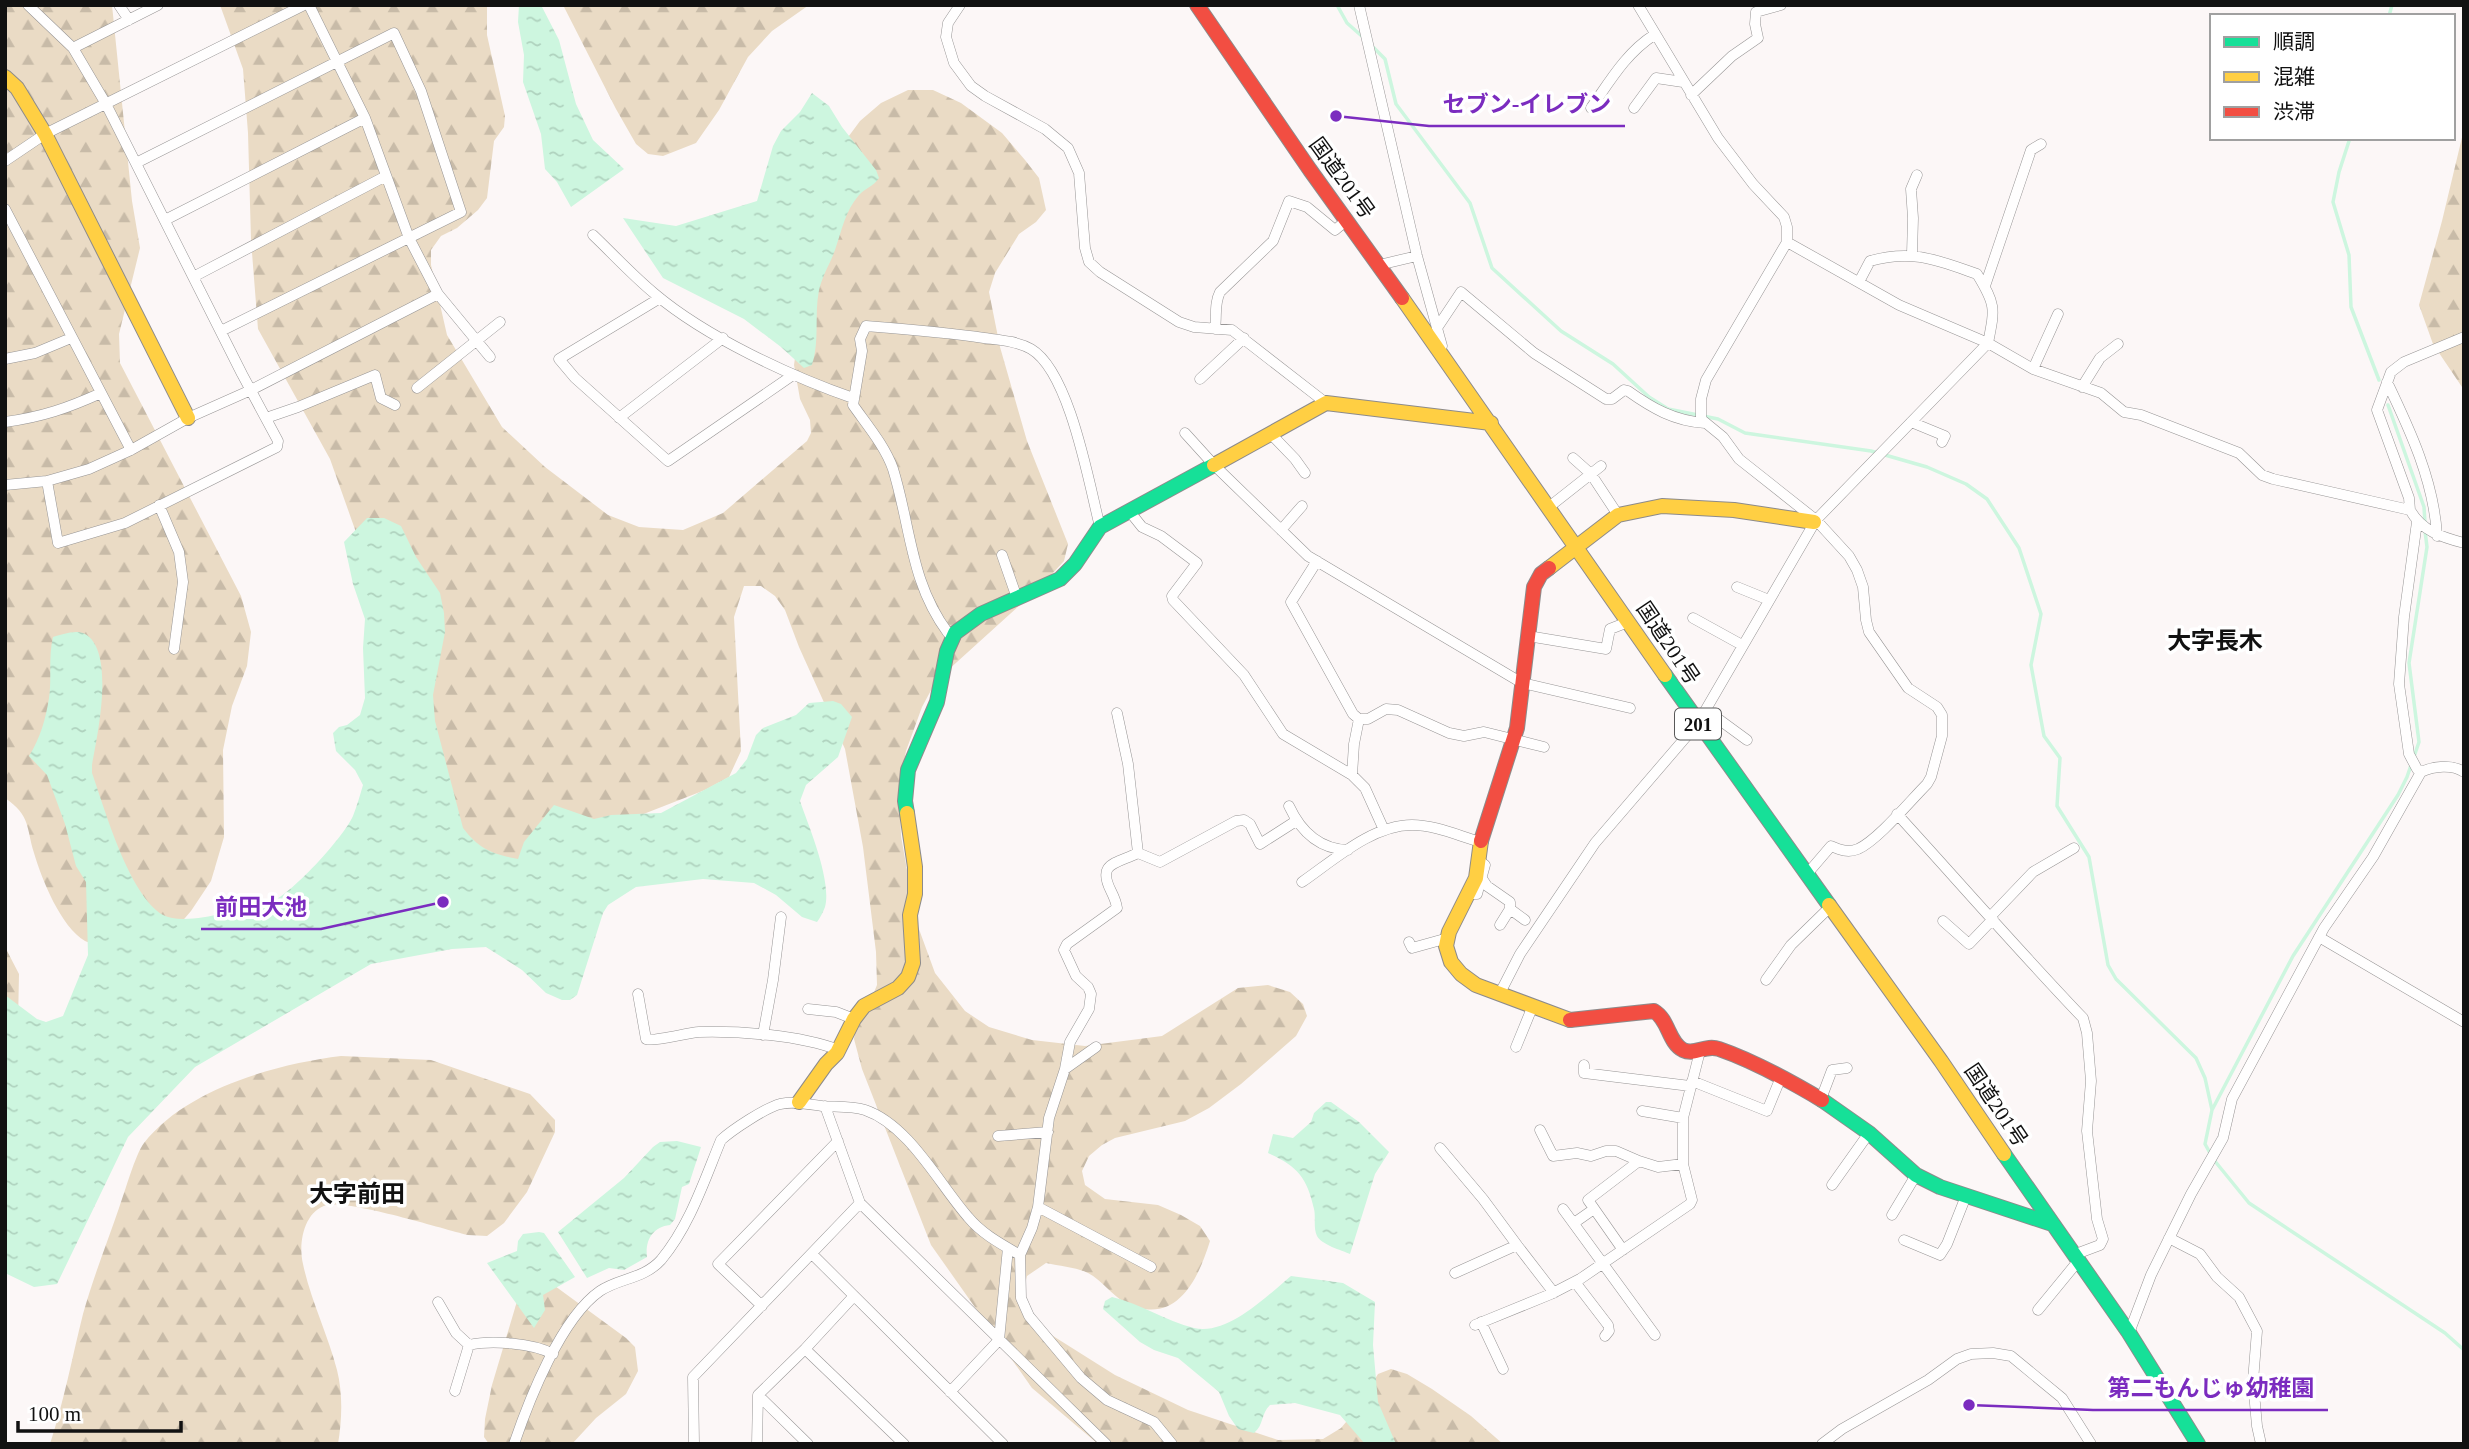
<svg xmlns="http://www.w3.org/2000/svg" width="2469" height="1449" viewBox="0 0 2469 1449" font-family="'Times New Roman','Noto Sans JP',serif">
<defs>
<pattern id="forest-firs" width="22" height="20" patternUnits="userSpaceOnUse" patternTransform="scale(1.75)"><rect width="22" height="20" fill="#eadbc5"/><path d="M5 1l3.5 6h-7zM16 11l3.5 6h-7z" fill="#c8bba8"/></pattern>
<pattern id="water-ripples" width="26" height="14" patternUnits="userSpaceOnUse" patternTransform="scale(1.75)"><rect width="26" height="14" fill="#cdf6df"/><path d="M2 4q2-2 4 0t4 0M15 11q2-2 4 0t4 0" fill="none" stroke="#afd2be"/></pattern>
</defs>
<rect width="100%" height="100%" fill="#fcf7f7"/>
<!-- forest -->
<path fill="url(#forest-firs)" d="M5,5H112L132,201L140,248L119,334L120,363L241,596L251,632L247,666L232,706L223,750L224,837L211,881L191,911L161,946C144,946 99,948 85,941C61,927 42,880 34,853C26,827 31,816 5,798Z
M220,5H487V35L505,116L504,127L494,141L487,198L478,210L457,228L441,236L431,250V265L447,335L502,427L545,467L608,515L639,527L683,530L723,513L807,441L811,433L810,420L800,399L794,365L803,302L843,144L860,121L881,103L908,90H933L961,103L1002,133L1025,160L1039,178L1046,210L1036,222L1019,234L995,273L989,292L1000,347L1027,441L1068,544L1064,561L1041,586L936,681L922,707L906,751L899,789L901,836L916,921L935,973L965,1011L989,1027L1032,1040L1085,1046L1162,1036L1238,988L1268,985L1290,992L1303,1004L1307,1016L1296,1036L1241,1084L1209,1108L1185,1121L1115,1138L1102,1145L1089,1156L1082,1171L1085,1185L1105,1199L1158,1205L1181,1215L1200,1226L1210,1241C1198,1280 1176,1327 1126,1303C1112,1296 1102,1280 1088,1273C1075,1267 1060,1266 1046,1263L1027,1276L1021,1301L1034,1324L1115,1375L1188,1410L1278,1440L1323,1439L1341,1428L1357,1409L1378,1374L1391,1369L1407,1374L1432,1389L1471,1416L1503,1444H1098L1032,1388L931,1245L862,1069L854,1039L857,1020L868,1007L877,985L876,952L863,847L845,749L799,647L785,610L775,596L761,586H744L734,617L741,751L729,777L705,790L536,856L505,862H473L330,459L258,329L251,240L248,133L243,69Z
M563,5H809L772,31L748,57L719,110L696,143L663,156L648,154L636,144L616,109Z
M2464,129V390L2433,344L2419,305L2442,221Z
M5,947L19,974L18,1024L5,1052Z
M341,1056L431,1060L530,1094L555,1120V1132L527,1192L504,1223L487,1236L468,1235C440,1228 350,1200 327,1205C304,1211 298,1243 303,1264C310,1298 328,1335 337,1370C343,1394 342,1420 338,1444H50C64,1401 72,1358 83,1314C93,1278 107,1243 119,1208C125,1192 135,1155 144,1143C186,1089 276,1064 341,1056Z
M544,1278L626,1338L635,1347L638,1371L626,1394L596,1418L572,1444H489L484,1437L485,1419L492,1385L518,1298Z"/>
<!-- water -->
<path fill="url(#water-ripples)" d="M519,5H541L559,40L576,104L593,140L624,169L571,207L557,182L545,169L541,134L523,82L524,55L518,22Z
M812,93L829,106L842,127L876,170L879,178C873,187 865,188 859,195C845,211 842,230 835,250C830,264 823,274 819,290C814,315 820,340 812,365L804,368L781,347L744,319L663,278L623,218L676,226L757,201L773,146L781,131L800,112Z
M367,518H384L401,526L416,557L440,593L444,613L445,632L433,695L435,721L463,828C479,849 492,854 518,859L524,842L554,805L594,819L611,815L661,813L736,773L747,759L756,735L763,728L796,715L809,703L833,701L841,704L852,717L838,757L806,785L800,801C809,827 832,881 825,907C823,912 820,918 817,922L802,917L776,895L754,883L703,879L636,887L608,905L603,913L577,995L570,1000H562L546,993L522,970L486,947L452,949L371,964L195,1067L128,1137L57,1284L34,1287L5,1273V995L37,1019L46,1022L63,1016L88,955L86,882L76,866L65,824L47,775L29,756C40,739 46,718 49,698C52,678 48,658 53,637C61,635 76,629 85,634C116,651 97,737 92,765V773C105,810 129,895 163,915C177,923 206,917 221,914C234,910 257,908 268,904C290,896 344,837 353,816C357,806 360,795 363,785L355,770L336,751L333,733L339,727L347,725L360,715L365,698L363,648L365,619L353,584L344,542Z
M1326,1102H1331L1359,1122L1389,1152L1375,1174L1350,1254C1341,1250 1322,1245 1317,1236C1313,1228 1316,1217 1314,1209C1307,1177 1297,1166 1268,1153L1273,1134L1293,1138L1311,1122L1314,1113Z
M677,1141L701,1147L689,1184L682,1187L675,1219L670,1225C652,1227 645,1241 647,1257L624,1270L609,1268L587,1278L558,1232L624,1178L653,1147L660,1142Z
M539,1232L544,1233L575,1277L543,1295L545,1310L534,1328L487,1263L517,1251L518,1241L523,1234Z
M1291,1276L1343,1283L1375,1302L1373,1345L1378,1402L1396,1444H1365L1340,1415L1295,1403L1270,1405C1261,1413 1264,1425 1254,1433L1238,1429L1229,1416L1219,1392L1178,1358L1154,1350L1140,1342L1103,1309L1105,1301L1112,1297C1141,1304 1166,1321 1194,1328C1227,1336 1267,1296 1291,1276Z"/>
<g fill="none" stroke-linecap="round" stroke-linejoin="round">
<!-- stream -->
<path stroke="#cdf6df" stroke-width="3.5" d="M1337,5L1347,23L1364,38
M2389,16L2392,5
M1372,46L1385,59L1396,104L1470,203L1492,268L1561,331L1613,364L1649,397L1668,409L1718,419L1745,433L1871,451L1927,467L1966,484L1987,499L2019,548L2041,614L2031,665L2044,736L2060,758L2057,806L2089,857L2108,965L2116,979L2196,1058L2205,1078L2212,1110
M2350,138L2339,172L2333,202L2349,255L2351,307L2379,380
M2388,405L2424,507L2425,523
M2210,1153L2205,1144L2212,1110L2293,956L2398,795L2407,777L2419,742L2409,663L2427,547L2425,531
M2214,1160L2249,1203L2445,1333L2464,1350"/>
<defs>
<path id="street" d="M28,5L73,48L106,104L242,374L278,441L277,447L125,523L58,543L47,481
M119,5L129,20
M309,5L365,118L409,238L438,294L490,357
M960,5L948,23L946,37L954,63L971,86L985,96L1045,129L1068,148L1079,173L1085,248L1089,262L1100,272L1179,322L1194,327L1232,330L1326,403
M1359,5L1417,256L1442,346
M1638,5L1718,138L1753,184L1784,217L1787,227V242L1706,380L1701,399V419L1723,437L1739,459L1816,520L1849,556L1857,570L1863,587L1866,620L1869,632L1908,688L1937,707L1942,715V736L1931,777L1927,784C1910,801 1878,840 1858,849C1848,853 1840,850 1831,846L1807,874
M73,48L158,5
M1691,95L1732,56L1758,38L1755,24L1756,12L1781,5
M1591,108C1610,81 1626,53 1654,35
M1634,108L1656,78L1683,82
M5,161L45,134L304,5
M136,163L394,33L421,91L461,212L221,331
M5,209L131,450
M165,220L365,118
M593,235C614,255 633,276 655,294C706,337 790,376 853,398
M1787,242L1899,305L1988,343L2033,369L2101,393L2124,412L2141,415L2239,453L2262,475L2273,479L2410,510C2422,531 2441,537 2464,543
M1912,254L1913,218L1911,189L1917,175
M1379,265L1417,256
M195,276L386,176
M1985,286L2031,150L2041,144
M660,298L559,359L575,378L668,461L793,375
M1437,328L1461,292L1534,353L1606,399H1612L1624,390L1628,391C1652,408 1674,421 1705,423
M1215,329C1217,315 1214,304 1220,292L1273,241L1289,201L1307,207L1335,230L1347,220
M5,359L35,353L71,338
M2033,369L2058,314
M1200,379L1244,338
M2387,382C2410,430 2434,481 2437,536
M2082,387L2100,358L2118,344
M417,388L500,322
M266,418L298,407L375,375L381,398L395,405
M619,418L723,338
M5,422C42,417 68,408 101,393
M1911,422L1945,436L1942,442
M1185,433L1214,465L1308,556L1522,683L1630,708
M1271,434L1295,459L1305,473
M1573,458L1591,474L1618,515
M5,485L47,481L89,469L131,450L188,418L251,390L438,294
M159,505L179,552L183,582L174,649
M1549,507L1601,466
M2410,510L2409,498L2377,410L2391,372L2404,362L2464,337
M1130,512L1142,527L1161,536L1197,563L1172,596L1173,600L1244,675L1283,734L1352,775L1354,744L1359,719L1353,714L1291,602L1317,561
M2417,522L2404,617L2399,684L2409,754L2417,769L2421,772
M1281,530L1302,506
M1002,555L1017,598
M1737,587L1769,600
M1693,618L1742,645
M955,633H948C910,582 911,527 893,469C885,446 867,425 853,405L862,351L860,339L866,326C905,329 945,332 984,338C999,340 1017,341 1031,349C1070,372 1089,484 1100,527
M1528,636L1606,649L1610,629L1628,622
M1706,710L1747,740
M1117,713L1128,764L1138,853
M1359,719H1368L1386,709L1398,710L1449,733L1464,736L1484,732L1544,747
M1352,775L1365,788L1384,830
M1289,806C1301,832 1319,849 1348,850
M1897,814C1959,882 2019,951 2083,1018L2087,1033L2091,1081L2087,1131L2097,1219L2103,1239L2100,1245L2076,1254
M1483,880L1487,886L1510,902V909L1500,925
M1302,882C1334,860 1372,825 1412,825C1435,825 1459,836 1481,842
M1468,894H1477L1485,865L1478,860
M1510,909L1525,920
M1990,917L2033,872L2074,848
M1943,921L1969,944L1993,919
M2319,937L2464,1022
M1409,942L1412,948L1448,938
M1766,980L1791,945L1830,907
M638,994L646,1039C654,1042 686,1033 699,1032C742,1031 799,1035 839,1050
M1499,995L1520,954L1595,843L1698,723L1816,520L1988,343C1995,308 1996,305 1977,274C1937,260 1912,249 1870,261L1859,282
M808,1009L836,1012L854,1019
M763,1035L773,980L781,917
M1096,1047L1065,1069L1049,1118L1038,1207L1032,1228L1020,1255L1021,1298L1029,1316L1081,1378L1107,1400L1154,1422L1172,1444
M1516,1047L1532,1008
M1584,1065V1073L1690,1086
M1065,1069L1070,1042L1089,1009L1091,994L1088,987L1076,976L1064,950L1067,944L1117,908C1116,901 1114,897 1111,891C1097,863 1115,864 1138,853L1160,862L1236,821L1244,820L1250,824L1260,844L1296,821
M1692,1081L1767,1111L1781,1077
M1821,1099L1832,1070L1847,1068
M825,1106L860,1203L1106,1444
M1642,1111L1683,1118
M1540,1130L1553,1156L1577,1153L1591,1156L1606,1151H1616L1639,1161
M998,1136L1048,1132
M1440,1148L1483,1199L1517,1245
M1832,1185L1869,1133
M1038,1207L1151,1267
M1563,1209L1655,1335
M1892,1215L1916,1175
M1574,1223L1594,1209
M2169,1238L2200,1254L2217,1277L2239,1297L2257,1331L2253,1381L2257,1426L2261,1444
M1904,1240L1940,1255L1947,1244L1966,1196
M1623,1250L1588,1200L1639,1161L1658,1167L1683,1164
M813,1255L1003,1444
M1455,1273L1517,1245L1554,1293
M1575,1282L1608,1325L1609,1331L1605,1336
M438,1302L456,1333L469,1345
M762,1306L718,1264L838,1141
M2038,1310L2079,1260
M1481,1322L1503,1369
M1475,1325L1551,1294L1580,1279L1690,1204L1692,1200L1683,1164V1118L1700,1051
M2129,1333L2151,1275L2191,1194L2223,1138L2232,1099L2324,928L2373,857L2421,772C2434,766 2452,764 2464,772
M805,1349L904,1444
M455,1391L469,1345C491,1340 533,1343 553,1354
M950,1392L999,1340L1008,1248
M758,1395L808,1444
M514,1444C529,1400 561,1318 600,1291C619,1278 644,1279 661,1260C690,1225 704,1181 721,1140C732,1130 765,1108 780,1104C794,1101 808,1104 822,1106C836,1107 852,1106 865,1110C909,1125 939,1184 968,1217C982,1234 1001,1244 1020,1255
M694,1444L693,1377L860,1203
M757,1444L758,1395L805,1349L853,1297
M1822,1444L1842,1429L1928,1380L1957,1359L1971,1354L1993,1353L2011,1356L2062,1398L2091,1444"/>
<path id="fast" d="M1665,675L1829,905
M907,813L905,801L908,770L937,702L947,651L955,633L981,614L1060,579L1075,564L1100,527L1214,465
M1822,1100L1869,1133L1916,1175L1940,1187L2052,1224
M2004,1154L2129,1333L2198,1444"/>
<path id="slow" d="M5,77L17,88L45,134L188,418
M1402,298L1665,675
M1214,465L1326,403L1491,423
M1549,568L1618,515L1662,506L1734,510L1814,522
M1481,841L1476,878L1449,932L1446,946L1451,962L1461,974L1476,985L1570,1020
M1829,905L1941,1061L2004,1154
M799,1102L826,1064L837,1053L854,1019L864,1006L898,988L908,977L913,963L910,915L915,894V867L907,813"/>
<path id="jam" d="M1197,5L1310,170L1402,298
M1481,841L1517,728L1534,587L1541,574L1549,568
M1570,1020L1654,1011C1669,1020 1668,1042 1683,1050C1695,1056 1705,1044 1719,1049C1754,1061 1790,1081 1822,1100"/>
</defs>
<!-- street casing -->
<use href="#street" stroke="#979595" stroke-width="11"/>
<!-- fast casing -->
<use href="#fast" stroke="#8d8b8b" stroke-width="16"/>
<!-- slow casing -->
<use href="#slow" stroke="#8d8b8b" stroke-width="16"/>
<!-- jam casing -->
<use href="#jam" stroke="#8d8b8b" stroke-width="16"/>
<!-- street -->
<use href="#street" stroke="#fffefe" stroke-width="10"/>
<!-- fast -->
<use href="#fast" stroke="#16e098" stroke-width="14"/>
<!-- slow -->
<use href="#slow" stroke="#ffcf43" stroke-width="14"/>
<!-- jam -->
<use href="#jam" stroke="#f24e42" stroke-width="14"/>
</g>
<g text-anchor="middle" stroke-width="7" stroke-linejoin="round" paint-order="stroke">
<!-- shield labels -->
<rect fill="#fff" stroke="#585858" stroke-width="2" x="1675" y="708.5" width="46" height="31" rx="5"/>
<g font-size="19" font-weight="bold" fill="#111">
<text x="1698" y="731">201</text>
</g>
<!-- street labels -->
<g font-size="21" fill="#111" stroke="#fff">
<text transform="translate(1342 178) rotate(54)" y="7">国道201号</text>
<text transform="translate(1668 643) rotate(56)" y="7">国道201号</text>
<text transform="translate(1996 1105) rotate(56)" y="7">国道201号</text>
</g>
<!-- quarter labels -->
<g font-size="24" font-weight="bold" fill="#111" stroke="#fff">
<text x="2215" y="649">大字長木</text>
<text x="357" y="1202">大字前田</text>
</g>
</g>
<!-- callouts -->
<path fill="none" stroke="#7b2cbf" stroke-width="2.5" d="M1336 116L1429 126H1625M443 902L321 929H201M1969 1405L2093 1410H2328"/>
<g fill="#7b2cbf" stroke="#fff" stroke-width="2.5">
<circle cx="1336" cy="116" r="7"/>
<circle cx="443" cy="902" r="7"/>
<circle cx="1969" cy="1405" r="7"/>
</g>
<g font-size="23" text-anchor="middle" font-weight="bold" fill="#7b2cbf" stroke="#fff" stroke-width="7" stroke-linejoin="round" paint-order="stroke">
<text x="1527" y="112">セブン-イレブン</text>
<text x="261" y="915">前田大池</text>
<text x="2211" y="1396">第二もんじゅ幼稚園</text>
</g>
<!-- border -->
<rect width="2469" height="1449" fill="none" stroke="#111111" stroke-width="14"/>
<!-- legend -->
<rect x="2210" y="14" width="245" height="126" fill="#ffffff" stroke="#a0a0a0" stroke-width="2"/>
<rect x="2224" y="37" width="35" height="10" fill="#16e098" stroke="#a0a0a0" stroke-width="2"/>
<text x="2273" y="49" font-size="21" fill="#111111">順調</text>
<rect x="2224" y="72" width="35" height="10" fill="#ffcf43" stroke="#a0a0a0" stroke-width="2"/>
<text x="2273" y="84" font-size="21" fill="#111111">混雑</text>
<rect x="2224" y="107" width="35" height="10" fill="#f24e42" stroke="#a0a0a0" stroke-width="2"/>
<text x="2273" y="119" font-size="21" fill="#111111">渋滞</text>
<!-- scale -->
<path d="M18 1421v10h163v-10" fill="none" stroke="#111111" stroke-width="3.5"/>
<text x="28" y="1421" font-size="21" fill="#111111" stroke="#ffffff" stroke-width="5" paint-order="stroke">100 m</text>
</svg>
